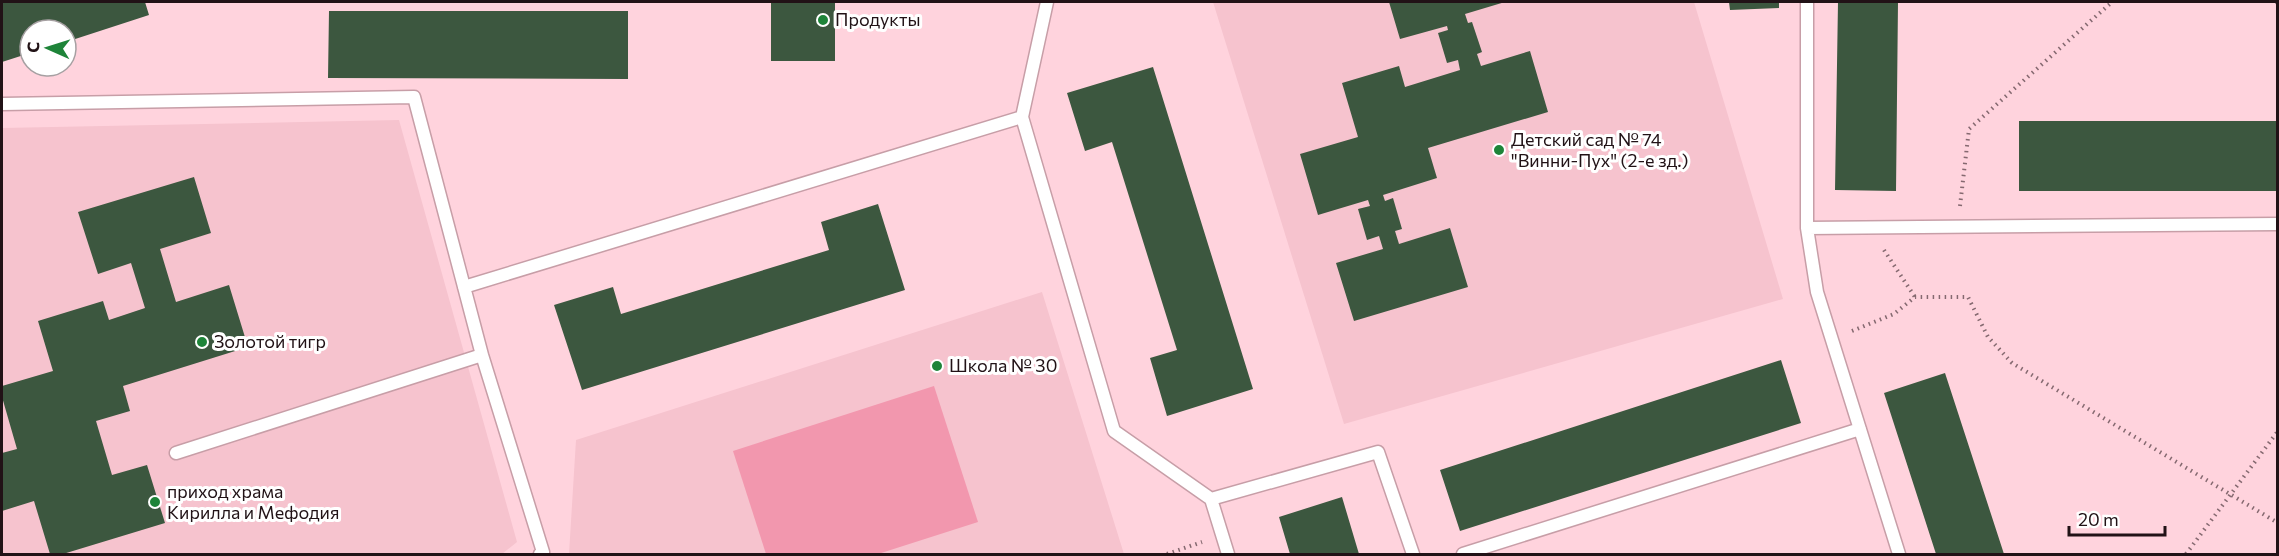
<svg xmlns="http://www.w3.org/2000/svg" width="2279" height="556" viewBox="0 0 2279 556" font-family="Commissioner,sans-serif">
<rect width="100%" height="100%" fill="#ffd3dd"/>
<!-- built -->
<path fill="#f6c3ce" d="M1213,2H1694L1783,299L1344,424Z
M399,120L517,542L502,554H2V128Z
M1042,292L1124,554H569L576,440Z"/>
<!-- green -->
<path fill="#f297ae" d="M934,386L978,522L878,554H766L733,451Z"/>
<!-- building -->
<path fill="#3c573f" d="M2,2H145L149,15L66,42V30H30V53L2,62Z
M771,2H835V61H771Z
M1389,2H1505L1465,14L1468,23L1472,22L1482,52L1477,54L1481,66L1530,51L1548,112L1428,148L1437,178L1383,195L1385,201L1393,198L1402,229L1395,231L1399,244L1450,228L1468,287L1354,321L1336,263L1383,249L1379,236L1367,240L1358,209L1370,206L1368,200L1318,215L1300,154L1358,137L1342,83L1399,66L1405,87L1460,70L1458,60L1447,63L1438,33L1448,30L1447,26L1400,39Z
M1729,2H1779V8L1730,10Z
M1838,2H1898L1896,191L1835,190Z
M329,11H628V79L328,78Z
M1153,67L1253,389L1167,416L1150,358L1177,350L1112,142L1085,151L1067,93Z
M2019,121H2278V191H2019Z
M194,177L211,233L160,249L176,302L229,285L248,347L123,386L130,411L96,421L112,475L147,465L165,523L63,554H50L34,501L2,511V453L17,449L2,397V386L53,371L38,321L103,301L109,320L145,308L131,263L98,274L78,212Z
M878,204L905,290L582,390L554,305L613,287L621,314L829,250L821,222Z
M1781,360L1801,423L1460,531L1440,470Z
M1945,373L2004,554H1936L1884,393Z
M1342,497L1359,554H1290L1279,517Z"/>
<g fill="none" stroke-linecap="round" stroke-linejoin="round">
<defs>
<path id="service" d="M1047,2L1022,117L1114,431L1211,499L1228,554
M1807,2V228L1817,292L1899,554
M2,104L414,97L482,355L543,552L540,554
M1807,228L2278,224
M464,287L1022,117
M176,453L482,355
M1211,499L1378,452L1413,554
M1463,554L1860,429"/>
</defs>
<!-- service casing -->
<use href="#service" stroke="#c79ea7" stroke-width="15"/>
<!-- path -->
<path stroke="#856970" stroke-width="4" stroke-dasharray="1.5 4.5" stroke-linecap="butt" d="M2276,2L2278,3
M1960,206L1969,129L2112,2
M1884,250L1915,297
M1852,331L1894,314L1915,297H1968L1988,337L2012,363L2278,523
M1167,554L1202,542
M2186,554L2278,431"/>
<!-- service -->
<use href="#service" stroke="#fff" stroke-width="12"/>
</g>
<!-- markers -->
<g fill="#1e8439" stroke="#fff" stroke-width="2">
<circle cx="823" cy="20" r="6"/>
<circle cx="1499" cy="150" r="6"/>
<circle cx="202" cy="342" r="6"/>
<circle cx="937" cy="366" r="6"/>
<circle cx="155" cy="502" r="6"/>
</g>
<g text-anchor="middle" stroke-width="6" stroke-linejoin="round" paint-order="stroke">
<!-- poi labels -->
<g font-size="18" fill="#211216" stroke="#fff" text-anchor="start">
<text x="835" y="26">Продукты</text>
<text x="1511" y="146">Детский сад № 74<tspan x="1511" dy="21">"Винни-Пух" (2-е зд.)</tspan></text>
<text x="214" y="348">Золотой тигр</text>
<text x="949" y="372">Школа № 30</text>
<text x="167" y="498">приход храма<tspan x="167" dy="21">Кирилла и Мефодия</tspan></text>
</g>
</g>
<!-- border -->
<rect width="2279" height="556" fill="none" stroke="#211216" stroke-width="6"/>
<!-- north arrow -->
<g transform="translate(48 48) rotate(273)"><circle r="28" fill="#ffffff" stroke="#a6a0a2" stroke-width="1.5"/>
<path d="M0-4.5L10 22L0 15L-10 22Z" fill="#1e8439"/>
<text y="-9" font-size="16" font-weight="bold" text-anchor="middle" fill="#211216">С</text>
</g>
<!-- scale -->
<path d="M2069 526v9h96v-9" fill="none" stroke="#211216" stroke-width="3"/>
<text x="2078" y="526" font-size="18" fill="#211216" stroke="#ffffff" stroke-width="4.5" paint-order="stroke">20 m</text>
</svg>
